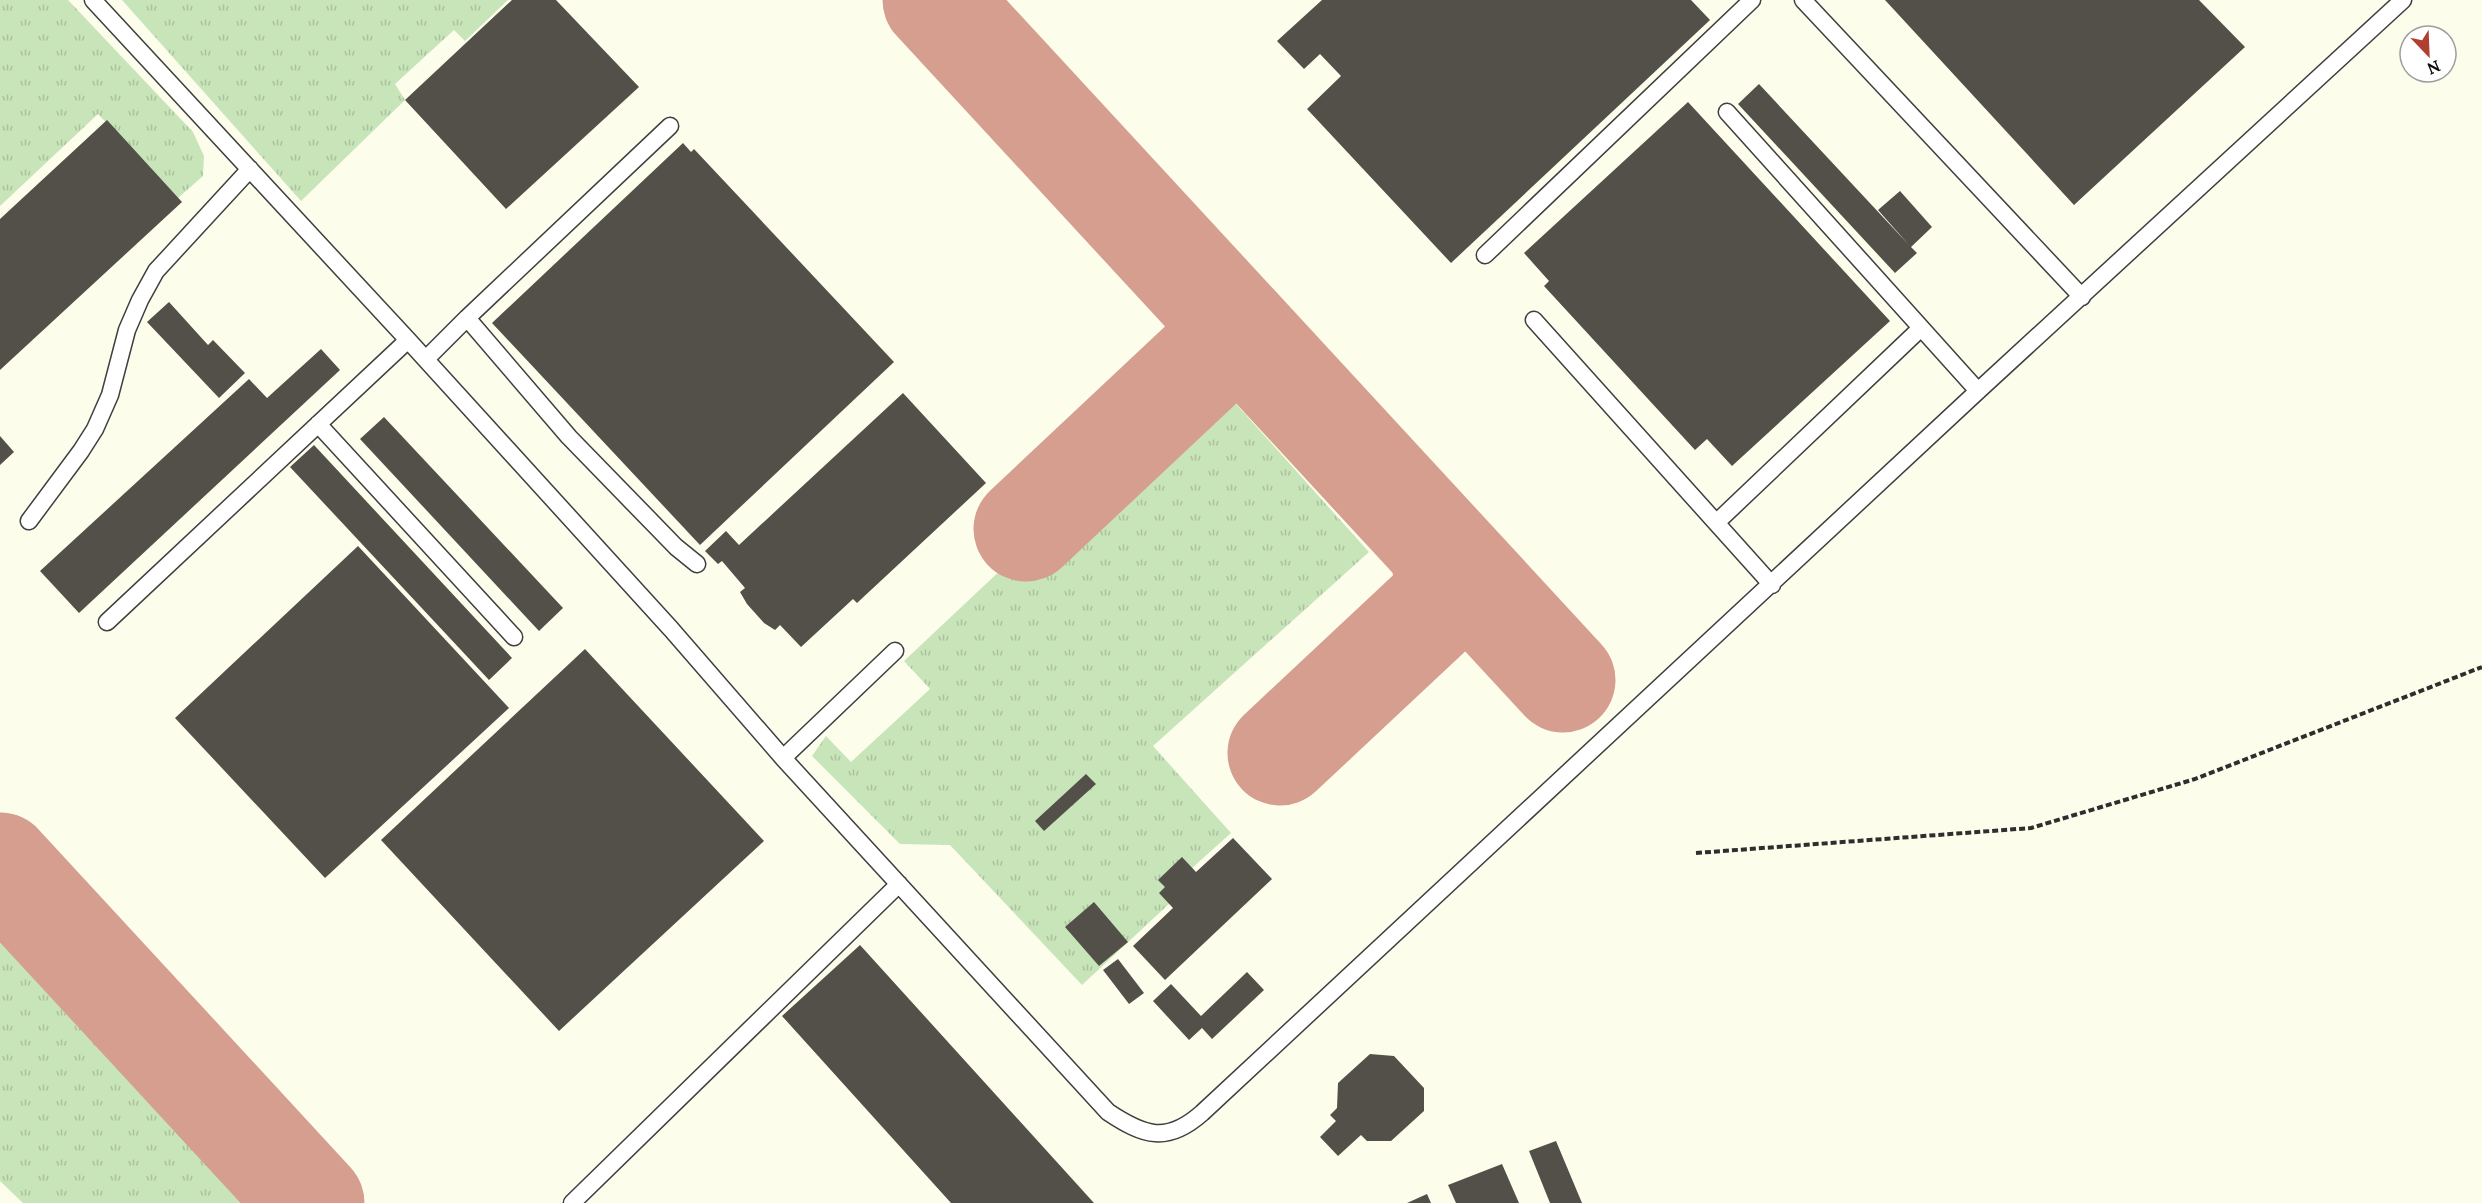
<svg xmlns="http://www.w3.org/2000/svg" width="2482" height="1203" viewBox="0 0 2482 1203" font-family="Lora,serif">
<defs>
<pattern id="grass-tufts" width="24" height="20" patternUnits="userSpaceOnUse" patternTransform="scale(1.5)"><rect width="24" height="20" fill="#c8e4b9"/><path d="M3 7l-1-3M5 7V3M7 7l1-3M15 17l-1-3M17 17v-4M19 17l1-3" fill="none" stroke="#abc29e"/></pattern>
</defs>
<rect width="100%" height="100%" fill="#fdfdec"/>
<!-- grass -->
<path fill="url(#grass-tufts)" d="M0,0H68L193,132L204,156L203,176L178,198L98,114L0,206Z
M122,0H508L465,41L454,30L395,84L405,100L301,201Z
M1209,374L1369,552L1153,746L1231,833L1192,868L1199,876L1082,985L950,845L900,844L812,756L826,736L851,762L930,689L904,661Z
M0,940L244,1203H23L0,1181Z"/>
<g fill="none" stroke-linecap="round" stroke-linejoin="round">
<!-- taxiway -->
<path stroke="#d69e8e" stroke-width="105" d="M935,0L1563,680
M1026,529L1239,329
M1280,753L1437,606C1449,584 1448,566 1437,544
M0,865L312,1203"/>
</g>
<!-- building -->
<path fill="#534f49" d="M512,0H556L639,87L506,209L405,100Z
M1322,0H1691L1710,20L1451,263L1307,109L1341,76L1320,54L1304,69L1277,41Z
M1885,0H2199L2245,47L2074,205Z
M1759,84L1909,245L1878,210L1900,191L1932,227L1911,247L1917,253L1895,273L1738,104Z
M1688,102L1890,321L1732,466L1707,439L1695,450L1544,286L1549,281L1524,253Z
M107,120L182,202L0,370V219Z
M683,143L691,152L694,149L894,362L700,545L492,323Z
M169,302L208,345L213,340L245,373L219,398L147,322Z
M321,349L340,370L79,613L40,571L249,379L267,398Z
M903,393L986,483L857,603L853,599L801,647L780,625L775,630L764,623L747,604L740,592L745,588L722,561L718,564L705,551L726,531L739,545Z
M384,417L563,608L539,631L360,439Z
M0,436L14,452L0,465Z
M314,445L512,658L489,680L290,467Z
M358,546L509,708L325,878L175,718Z
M585,649L764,841L559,1031L381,840Z
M1086,774L1096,784L1044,831L1035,821Z
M1233,838L1272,879L1165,980L1133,946L1173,908L1159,893L1165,887L1158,880L1182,857L1196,872Z
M1094,902L1128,942L1099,966L1065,927Z
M860,945L1094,1203H951L782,1016Z
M1118,959L1144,993L1129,1004L1103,970Z
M1247,972L1264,990L1212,1039L1202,1028L1189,1040L1153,1001L1171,984L1201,1016Z
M1370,1054L1394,1056L1424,1088V1111L1391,1141H1367L1361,1135L1338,1156L1320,1137L1336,1121L1330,1115L1337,1108L1338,1083Z
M1556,1141L1582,1203H1550L1529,1151Z
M1502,1164L1519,1203H1456L1448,1185Z
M1427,1194L1431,1203H1407Z"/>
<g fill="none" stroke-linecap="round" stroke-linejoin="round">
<defs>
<path id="lane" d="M93,0L408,340L671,629L783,758L1108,1112C1144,1136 1167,1144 1202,1113L1978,391L2403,0
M1803,0L2082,297
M1727,112L1978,391
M670,126L467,318L569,437L676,547L697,564
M1485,255L1752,0
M1534,320L1772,585
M426,359L467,318
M318,424L514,637
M29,521L81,451L95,429L110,395L127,330L140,300L156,271L250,169
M1717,522L1921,328
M107,622L408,340
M783,758L895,651
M572,1203L899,884"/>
</defs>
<!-- lane casing -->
<use href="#lane" stroke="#3f3f3f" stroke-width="19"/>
<!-- path -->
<path stroke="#2e2e2e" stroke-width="4" stroke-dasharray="6 3" stroke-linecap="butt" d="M1696,853L2031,828L2195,779L2482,667"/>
<!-- lane -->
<use href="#lane" stroke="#fff" stroke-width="16"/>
</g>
<!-- north arrow -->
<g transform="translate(2428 54) rotate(157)"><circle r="28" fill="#ffffff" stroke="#9e9e9e" stroke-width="1.5"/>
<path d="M0-4.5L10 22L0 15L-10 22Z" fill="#ae3f31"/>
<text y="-9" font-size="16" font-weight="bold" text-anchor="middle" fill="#0c0c0c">N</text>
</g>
</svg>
